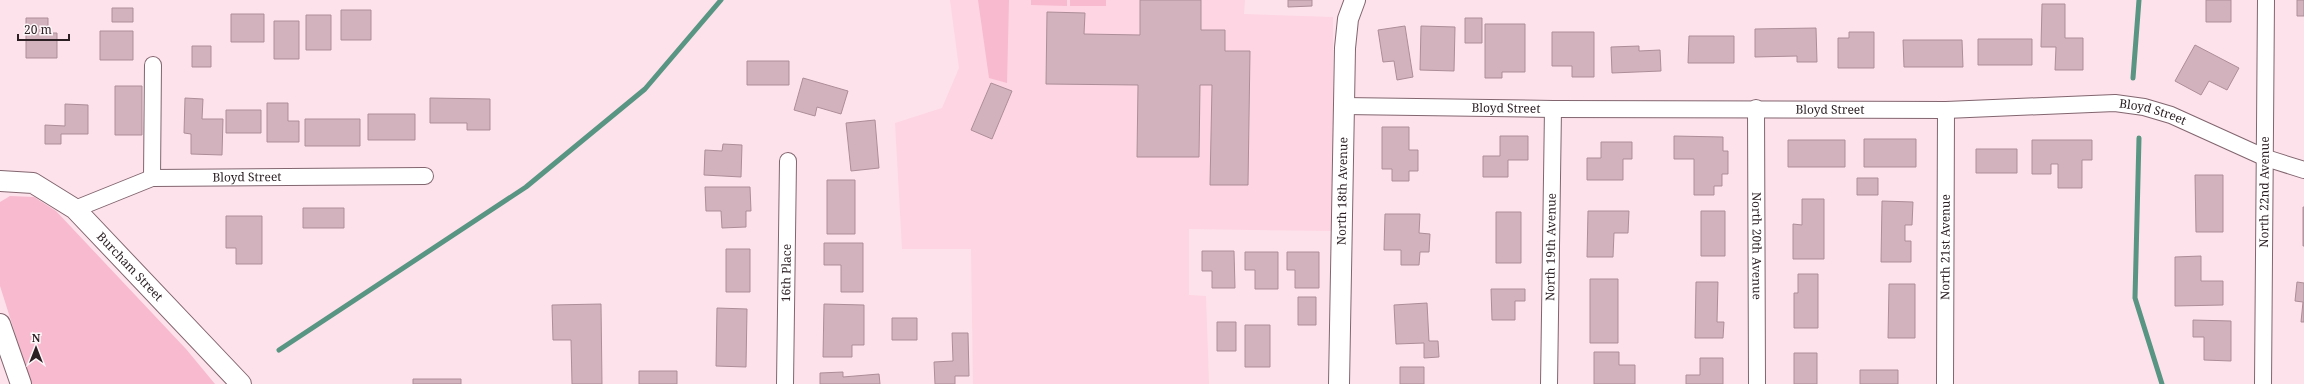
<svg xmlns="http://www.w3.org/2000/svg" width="2304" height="384" viewBox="0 0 2304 384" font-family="'Noto Serif',serif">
<rect width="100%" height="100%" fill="#fde2eb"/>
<!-- built -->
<path fill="#fed5e2" d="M950,0H1245L1244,14L1333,17V231L1189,229V295L1206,296L1209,384H973L971,249H902L895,123L942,108L959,68Z"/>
<!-- green -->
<path fill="#f8bacf" d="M978,0H1009L1007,83L989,78Z
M1031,0H1067V6L1031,5Z
M1070,0H1106V6H1070Z
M10,196L34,197L56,211L186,349L215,384H31L0,286V202Z"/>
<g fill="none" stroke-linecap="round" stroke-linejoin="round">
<!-- stream -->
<path stroke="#589582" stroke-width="5" d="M2133,78L2139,0
M2139,138L2135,298L2162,384
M279,350L526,187L645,89L721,0"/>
</g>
<!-- building -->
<path fill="#d2b2bc" stroke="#ad8e98" d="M1140,0H1201V30H1225V51H1250L1248,185H1210L1212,85H1200L1199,157H1137L1138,85L1046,84L1047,12L1085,13L1084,34L1140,35Z
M1288,0H1312V6L1288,7Z
M2206,0H2231V22H2206Z
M2297,0H2304V16H2297Z
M2042,4H2065V38H2083V70H2055L2056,47H2041Z
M112,8H133V22H112Z
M341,10H371V40H341Z
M231,14H264V42H231Z
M306,15H331V50H306Z
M26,18H48V33H57V58H26Z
M1465,18H1482V43H1465Z
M274,21H299V59H274Z
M1485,24H1525V72H1502V78H1485Z
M1405,26L1413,77L1397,80L1394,61L1383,62L1378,30Z
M1421,26L1455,27L1454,71L1420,70Z
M1816,28L1817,62H1797V56L1755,57V29Z
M100,31H133V60H100Z
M1552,32H1594V77H1572V66H1552Z
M1849,32H1874V68H1838V38H1849Z
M1689,36H1734V63H1688Z
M1978,39H2032V65H1978Z
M1903,40H1962L1963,67H1904Z
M2195,45L2239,68L2227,90L2209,81L2201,95L2175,81Z
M192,46H211V67H192Z
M1639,46V51L1660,50L1661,71L1612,73L1611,47Z
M747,61H789V85H747Z
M803,78L848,91L841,114L817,107L815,116L794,110Z
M991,83L1012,91L992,139L971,130Z
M115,86H142V135H115Z
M185,98L203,99L202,119H223L222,155L191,154V134L184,133Z
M430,98L490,99V130H467V123H430Z
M267,103H288V121H299V142H267Z
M65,104L88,105V134H61V144H45V125L65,126Z
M226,110H261V133H226Z
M368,114H415V140H368Z
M305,119H360V146H305Z
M875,120L879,168L851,171L846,123Z
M1382,127H1409V150H1418V171H1409V181H1392V169H1382Z
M1500,136H1528V160H1508V177H1483V156H1500Z
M1674,136L1723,137V151H1728V174H1722V186H1714V195H1694V159H1674Z
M1864,139H1916V167H1864Z
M1788,140H1845V167H1788Z
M2032,140H2092V160H2082V188H2058V164H2051V174H2032Z
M1601,142H1632V159H1623V180H1587V158H1601Z
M723,144L742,145L741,177L704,175L705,150L722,151Z
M1976,149H2017V173H1976Z
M2195,175H2223V232H2196Z
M1857,178H1878V195H1857Z
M827,180H855V234H827Z
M705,187H750L751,211H746V227L722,228L721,211H706Z
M1802,199H1824V259H1793V224L1802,225Z
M1882,201L1913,202L1912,225H1905V241H1911V262H1881Z
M2303,207H2304V246H2303Z
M303,208H344V228H303Z
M1588,211H1629L1628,233H1614L1613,257H1587Z
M1701,211H1725V256H1701Z
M1496,212H1521V263H1496Z
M1385,214H1420L1419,233L1430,234L1429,252H1420L1419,265H1401V250H1384Z
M226,216H262V264H236V248H226Z
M824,243H863V292H841V265H824Z
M726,249H750V292H726Z
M1202,251H1234L1235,288H1212V271H1202Z
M1245,252H1278V289H1255V270H1245Z
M1287,252H1319V288H1295V270H1287Z
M2201,256V281H2223V305L2175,306V257Z
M1798,274H1818V328H1794V293H1798Z
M1590,279H1618V343H1590Z
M1696,282H1718L1717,322H1724L1723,338H1695Z
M2297,282L2304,283V322H2301L2303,302L2295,301Z
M1889,284H1915V338H1888Z
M1491,289H1525V301H1515V320H1492Z
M1298,297H1316V325H1298Z
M1427,303L1429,341H1438L1439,357L1424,358V343L1396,344L1394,305Z
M601,304L602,384H572L571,340H553L552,305Z
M824,304L864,305V345H852V357H823Z
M717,308L747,309L746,367L716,366Z
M892,318H917V340H892Z
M2193,320L2231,321V361L2204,360V337H2193Z
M1217,322H1236V351H1217Z
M1245,325H1270V367H1245Z
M952,333H968L969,376H955V384H935L934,362L953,361Z
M1594,352H1619V365H1635V384H1594Z
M1794,353H1817V384H1794Z
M1700,358H1723V384H1686V375H1700Z
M1400,367H1424V384H1400Z
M1860,370H1898V384H1860Z
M639,371H677V384H639Z
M843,372V377L879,374L880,384H820V373Z
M413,379H461V384H413Z"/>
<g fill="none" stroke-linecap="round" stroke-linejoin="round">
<defs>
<g id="minor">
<path id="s1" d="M1344,106L1553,109L1946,110L2115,103L2144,107L2171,115L2266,158L2304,170"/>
<path id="s2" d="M1756,108L1757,384"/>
<path d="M152,178L153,65"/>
<path id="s3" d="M75,209L152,178L425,176"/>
<path id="s4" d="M785,384L788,161"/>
<path id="s5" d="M1549,384L1553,109"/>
<path id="s6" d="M1945,384L1946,110"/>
<path id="s7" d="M2263,384L2266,0"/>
</g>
<g id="tertiary">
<path id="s8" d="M0,181L33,183L75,209L241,384"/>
<path d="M0,324L21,384"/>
<path id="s9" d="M1339,384L1345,48L1348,19L1355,0"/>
</g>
</defs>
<!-- minor casing -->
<use href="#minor" stroke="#82656f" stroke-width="18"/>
<!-- tertiary casing -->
<use href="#tertiary" stroke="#82656f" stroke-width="22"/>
<!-- minor -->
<use href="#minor" stroke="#fff" stroke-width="16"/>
<!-- tertiary -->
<use href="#tertiary" stroke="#fff" stroke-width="20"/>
</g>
<g text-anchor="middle" stroke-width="4" stroke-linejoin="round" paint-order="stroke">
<!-- street labels -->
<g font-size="12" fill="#2b1f23" stroke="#fdf6f8">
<text dy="4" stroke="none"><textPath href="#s1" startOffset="162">Bloyd Street</textPath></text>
<text dy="4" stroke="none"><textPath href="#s1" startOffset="486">Bloyd Street</textPath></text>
<text dy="4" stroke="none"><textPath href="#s1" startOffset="810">Bloyd Street</textPath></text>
<text dy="4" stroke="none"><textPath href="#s3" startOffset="178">Bloyd Street</textPath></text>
<text dy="4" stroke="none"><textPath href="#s9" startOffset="193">North 18th Avenue</textPath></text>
<text dy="4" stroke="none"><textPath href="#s7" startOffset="192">North 22nd Avenue</textPath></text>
<text dy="4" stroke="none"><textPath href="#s2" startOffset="138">North 20th Avenue</textPath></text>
<text dy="4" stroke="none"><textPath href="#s5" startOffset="137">North 19th Avenue</textPath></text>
<text dy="4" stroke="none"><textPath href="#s6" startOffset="137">North 21st Avenue</textPath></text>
<text dy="4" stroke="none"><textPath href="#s8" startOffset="162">Burcham Street</textPath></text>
<text dy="4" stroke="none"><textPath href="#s4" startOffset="111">16th Place</textPath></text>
</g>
</g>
<!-- north arrow -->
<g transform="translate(36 348)" stroke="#fdf6f8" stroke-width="3" paint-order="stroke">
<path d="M0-3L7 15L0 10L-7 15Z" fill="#2b1f23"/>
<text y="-6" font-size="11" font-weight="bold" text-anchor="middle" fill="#2b1f23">N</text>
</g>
<!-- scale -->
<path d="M18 34v6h51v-6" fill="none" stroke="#2b1f23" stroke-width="2"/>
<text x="24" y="34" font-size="12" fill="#2b1f23" stroke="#fdf6f8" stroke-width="3" paint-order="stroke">20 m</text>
</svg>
